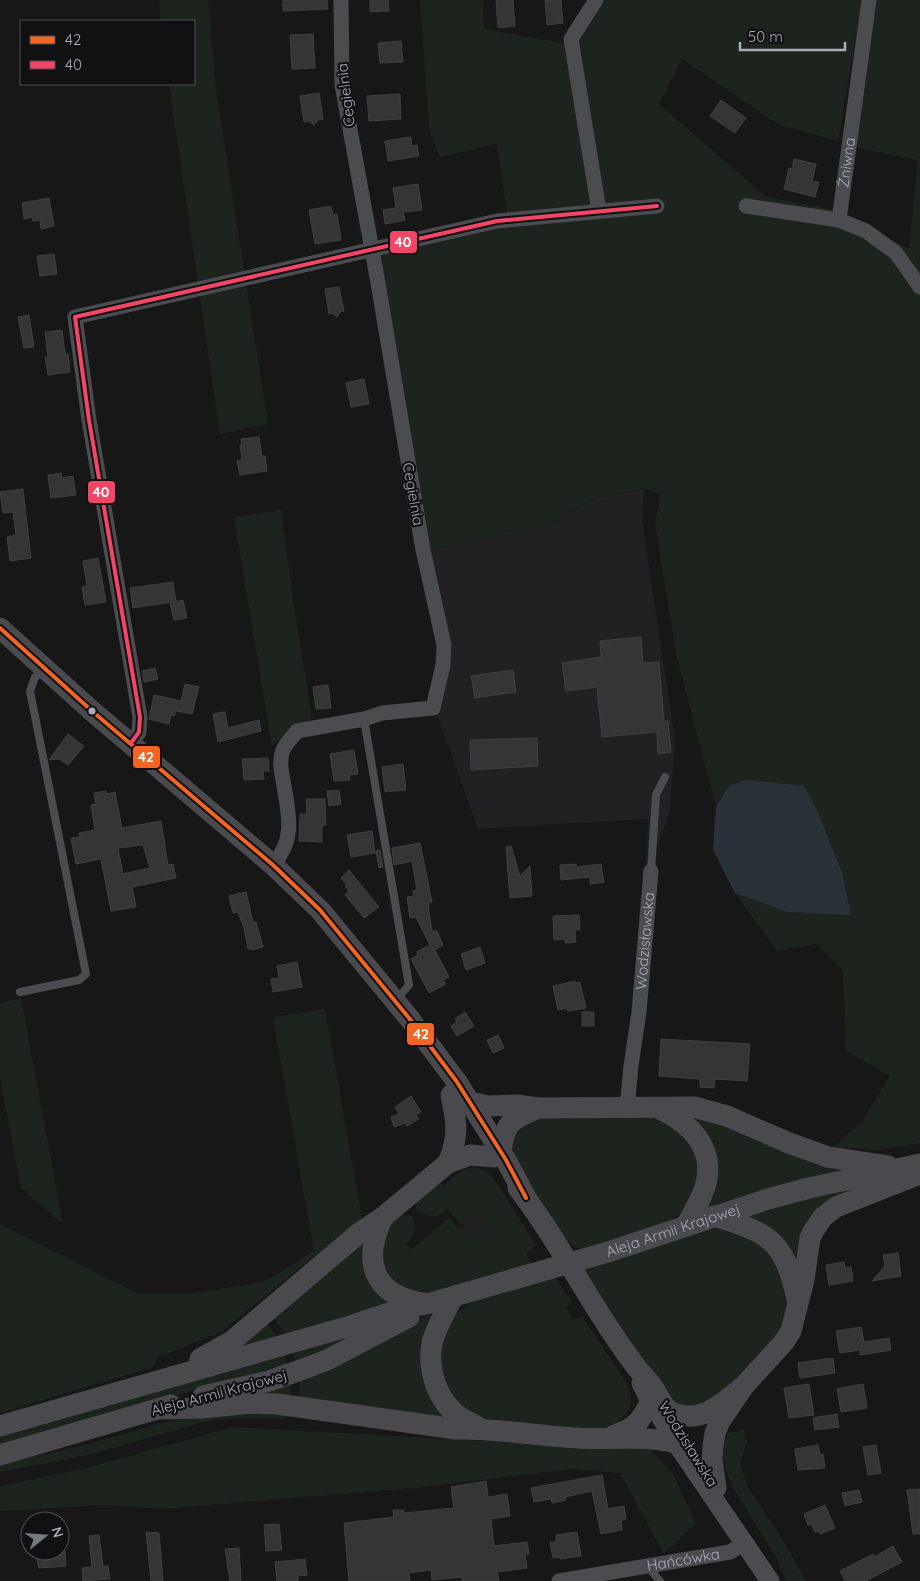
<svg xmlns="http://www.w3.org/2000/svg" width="920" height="1581" viewBox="0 0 920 1581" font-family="Quicksand,sans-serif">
<rect width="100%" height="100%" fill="#171717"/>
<!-- built -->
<path fill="#212123" d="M644,489L642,521L675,739L670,811L645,882L648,819L478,829L437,714L448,658L428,549L528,532L546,526L596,498Z
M484,1213L490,1237L467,1242L462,1218Z"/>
<!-- green -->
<path fill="#1d241e" d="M159,0H208L216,90L268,424L220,434L169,84H194V21H161Z
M420,0H483L484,29L568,44L584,32L605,0H862L838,141L779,125L682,59L659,104L766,197L832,209L909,249L918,160L855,148L876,0H920V1143L878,1150L834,1147L862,1121L890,1076L846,1051L843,971L817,944L777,951L735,893L787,912L851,914L842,873L816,808L729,786L716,807L676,653L655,523L661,494L644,489L596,498L546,526L528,532L428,549L379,243L450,230L507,212L497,144L440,157L429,129Z
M281,510L294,607L312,717L272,746L234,517Z
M21,998L63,1224L21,1188L0,1078V1003Z
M325,1009L362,1218L221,1332L159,1357L160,1352L153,1367L0,1413V1224L137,1293H195L264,1282L314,1251L273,1017Z
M692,1116L845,1165V1172L707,1209L714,1194L716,1185L708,1135Z
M652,1117L671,1123L694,1148L699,1174L696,1187L683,1211L665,1224L581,1251L563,1237L510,1155L511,1136L532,1118Z
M476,1167L488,1172L497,1183L536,1245L526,1254L531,1264L429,1295L403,1289L389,1276L383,1263L385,1230L398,1215L412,1216C418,1227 415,1236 406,1244L411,1250L449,1218L458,1228H465L468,1240L488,1236L483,1214L464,1219V1224H460L448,1209L438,1216H426L419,1212L416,1208V1199L438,1180L443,1185L463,1170Z
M849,1187L851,1195L797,1261L747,1217L748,1214Z
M708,1229H722L748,1237L766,1250L778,1264L788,1302L782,1329L715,1403L687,1409L667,1399L584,1270Z
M363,1240L364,1263L391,1302L287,1335L271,1315Z
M555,1277L572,1302L566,1307L573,1320L582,1316L628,1386C634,1400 632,1411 619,1420L623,1427L573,1430L489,1420L472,1414L461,1405L450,1392L439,1365L440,1350L450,1321L458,1312L473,1301Z
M430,1314L433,1316L448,1418L299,1403L300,1376Z
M264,1320L278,1338L232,1351Z
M370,1327L296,1366L292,1350Z
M284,1353L288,1369L195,1390L0,1446V1434Z
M291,1379V1402L234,1399Z
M290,1410L289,1417L285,1419H219L200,1423L89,1455L0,1472V1463L82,1446L175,1419Z
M232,1427L650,1450L673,1474L696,1523L664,1554L620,1473L573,1469L414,1488L164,1509L105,1505L0,1511V1486L87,1468Z
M744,1430L747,1441L740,1464L748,1487L781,1537L806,1581H786L776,1557L733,1488L724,1465L723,1444L728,1433Z"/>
<!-- water -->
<path fill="#2a3239" d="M747,780L804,786L816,808L842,872L851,915L787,912L735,893L713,850L716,807L729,786Z"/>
<!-- building -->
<path fill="#353536" stroke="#3f4043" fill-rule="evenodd" d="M283,0H327L328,9L283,11Z
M370,0H388L389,11L370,12Z
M496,0H513L515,26L498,28Z
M545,0H561L563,23L547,25Z
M313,34L315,68L292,69L290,35Z
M401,41L403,62L380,63L378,43Z
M319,93L323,119L318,120L314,125L309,121L304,122L300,96Z
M400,94L401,119L369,121L367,96Z
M721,100L746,118L735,133L710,116Z
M411,137L412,146L417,145L419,156L388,161L385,141Z
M794,159L816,164L812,181L819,182L815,197L784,189L789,168L792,169Z
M418,184L422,210L403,212L405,220L385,224L383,210L396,208L393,188Z
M49,198L54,226L41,229L40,220L33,221L32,217L24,219L22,203Z
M331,206L333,215L337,214L341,240L315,244L309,210Z
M54,254L57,274L40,276L37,256Z
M339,287L344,311L340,312L337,317L332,313L329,314L325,289Z
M29,315L34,347L24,348L18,317Z
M62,330L65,354H68L70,372L48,375L45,357H48L45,332Z
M364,379L369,404L351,407L346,383Z
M259,437L262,456H265L267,471L240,475L237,461L242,460L240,445H242L241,439Z
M61,473L62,478L73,476L76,495L51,498L48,475Z
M23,489L31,558L10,561L7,537L16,535L13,512L3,513L0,492Z
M98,558L106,602L85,605L82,587L87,586L83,561Z
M173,582L176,602L183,600L187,618L174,620L170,603L172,602L133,608L130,588Z
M641,637L643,663L659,662L664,721H668L671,752L658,754L657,732L602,737L597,687L566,691L562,663L601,657L600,641Z
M155,668L158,679L144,682L142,671Z
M513,670L516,692L475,698L471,676Z
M185,684L199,687L192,714L176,711L174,716L171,715L169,724L149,719L154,695L181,701Z
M328,685L331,708L316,709L313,687Z
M225,712L228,728L259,720L261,731L218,742L213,714Z
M68,734L84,746L68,765L59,759L49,760Z
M537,738L538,766L471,770L470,740Z
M354,750L358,774L349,775L350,780L334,781L330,754Z
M268,758L269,771H263L264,779L244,780L242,759Z
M403,764L406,790L385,792L382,767Z
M339,790L341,804L329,806L327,791Z
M106,791L107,794L115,792L122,828L161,821L168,865L173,864L176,878L132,887L136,907L111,911L101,859L76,864L71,838L80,837L79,833L95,830L91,805L96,804L94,793ZM143,845L150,868L123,874L118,848Z
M306,799H325L326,825H322V842L299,841L300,814H307Z
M372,831L375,853L351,857L347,835Z
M420,843L432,902L428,903L432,931H437L443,945L435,950L449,977L443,980L446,984L429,993L411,959L418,955L417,952L430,945L416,917L410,918L407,897L414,896L413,891L417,890L412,861L394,865L392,848Z
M511,846L520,876L530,866L532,896L510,898L506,847Z
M380,850L383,867L379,868L376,851Z
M576,864L577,867L601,864L604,882L590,884V877L561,880L560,865Z
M349,870L379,907L364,918L345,895L349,891L345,886L347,885L341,878Z
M246,892L253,922H256L263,947L252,950L251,949H248L244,928L238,912L233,913L229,896Z
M579,915L580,930H575L576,942L565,943V939L554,940L553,916Z
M480,947L485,963L466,970L461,954Z
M297,962L302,987L273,992L271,979L279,978L277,966Z
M575,981V983L580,982L586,1008L568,1011L567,1008L558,1010L553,986Z
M465,1012L474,1026L457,1036L451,1026L457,1022L455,1019Z
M582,1012H594V1026H582Z
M498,1035L504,1048L493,1053L487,1040Z
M661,1039L750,1044L747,1081L715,1079L714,1088L700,1087V1079L659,1076Z
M411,1096L421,1112L416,1115L419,1119L407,1126L405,1123L394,1127L391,1117L399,1114L395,1107Z
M898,1253L901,1276L872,1281L885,1266L883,1255Z
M844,1262L845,1268L851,1267L853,1281L829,1285L826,1265Z
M861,1327L864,1342L889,1338L891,1350L860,1355V1350L840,1353L836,1331Z
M833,1358L835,1373L800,1378L798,1363Z
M809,1384L814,1415L789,1418L784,1388Z
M863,1384L867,1408L841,1412L837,1389Z
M837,1414L839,1427L815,1430L813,1418Z
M818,1445L820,1455L823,1454L825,1468L798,1470L795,1449Z
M876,1445L881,1473L868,1475L863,1447Z
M602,1475L608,1509L624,1506L626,1519L621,1521L622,1530L601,1534L592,1491L565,1497L566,1500L552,1503L551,1499L534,1502L531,1488Z
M486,1481L488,1497L507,1494L510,1516L491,1519L494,1546L527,1542L529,1554L525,1555L527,1568L497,1572L499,1581H462V1577L432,1580L431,1570L409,1573L410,1581H349L344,1523L394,1517L393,1510H404V1513L454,1508L451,1487Z
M920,1489V1534H913L907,1490Z
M859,1490L862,1502L845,1506L842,1493Z
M825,1505L835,1528L820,1534L818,1531L815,1532L811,1524L808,1525L804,1514Z
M279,1524L282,1550L266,1551L264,1525Z
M146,1532L159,1533L163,1581H151Z
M577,1532L581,1556L560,1559V1557L553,1558L550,1542H556V1535Z
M99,1535L103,1566H108L110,1579L83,1581L82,1568L92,1567L89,1536Z
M893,1546L902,1562L866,1581H845L840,1571L873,1554L874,1557Z
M239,1548L241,1581H230L225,1549Z
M39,1551H65L66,1566L39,1568L36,1557H39Z
M305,1559L307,1575L298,1576V1581H277L275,1562Z"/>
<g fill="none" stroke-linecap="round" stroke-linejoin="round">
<!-- service -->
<path stroke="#4b4c50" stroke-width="8" d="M364,719L409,985L397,999
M651,871L656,795L665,777
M20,992L79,980L86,974L30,691L35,677L45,671
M647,1566L660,1581"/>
<!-- minor -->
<g stroke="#4b4c50" stroke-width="15">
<path d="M596,0L571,39L599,211"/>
<path d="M746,206L839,220L866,231L896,253L920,287"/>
<path id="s1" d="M839,220L869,0"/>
<path d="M131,743L139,732L140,717L89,420L75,317L497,221L657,206"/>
<path d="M273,865C297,837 288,813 283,780C281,770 279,760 283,750C286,743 293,737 297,731L364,719L382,713L433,708L443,665L444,645L423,550L378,283L342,85L341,0"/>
<path id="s2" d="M627,1108L631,1066L639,1012L651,871"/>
<path id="s3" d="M559,1581L730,1552L745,1543"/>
</g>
<!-- tertiary -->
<path stroke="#4b4c50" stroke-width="19" d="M651,1401L676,1443L770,1581"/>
<!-- secondary -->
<g stroke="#4a4a4e" stroke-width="21">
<path d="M0,628L92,711L273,865L320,910L409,1018L457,1082L506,1160L526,1198"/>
<path d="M470,1102L488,1106L517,1105L538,1108L694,1107L727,1116L789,1143L828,1157L888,1166"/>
<path d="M658,1108C694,1125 720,1153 702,1195C698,1205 691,1216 686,1226"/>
<path d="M501,1153C504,1122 511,1120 538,1108"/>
<path d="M448,1163C459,1137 457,1122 451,1095"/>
<path d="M518,1188C560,1242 590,1305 631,1360C637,1369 645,1377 652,1386C660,1397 663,1410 676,1414C704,1423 723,1402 743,1387"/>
<path d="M714,1216C770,1233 784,1240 797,1299"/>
<path d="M383,1217C362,1261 372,1295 423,1303"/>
<path d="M453,1297C446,1311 436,1327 432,1343C427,1370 437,1401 460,1417C466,1421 473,1424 480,1428"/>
<path d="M200,1359L232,1341L358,1234L383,1217L448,1163L470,1155L494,1157"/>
<path d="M203,1396L269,1381L309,1367L327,1360L409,1317"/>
<path d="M158,1409L202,1408L250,1403L277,1404L456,1429C496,1428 536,1436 576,1438C609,1440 643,1435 676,1443"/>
<path id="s4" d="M0,1426L350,1326L404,1308L427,1304L608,1252L768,1199L809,1188L920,1164"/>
<path d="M613,1436C636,1428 640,1422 651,1401L642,1383"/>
<path d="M0,1455L171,1405"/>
<path d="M716,1488L712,1460L713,1446L715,1433L720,1421L743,1387L784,1342L791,1331L804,1280L810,1238L814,1230L823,1217L836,1207L920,1174"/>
</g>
<defs>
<path id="bus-1" d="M0,628L92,711L273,865L320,910L409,1018L457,1082L506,1160L526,1198"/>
<path id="bus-2" d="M131,743L139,732L140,717L89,420L75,317L497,221L657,206"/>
</defs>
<!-- bus-1 casing -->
<use href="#bus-1" stroke="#111113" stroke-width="8"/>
<!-- bus-2 casing -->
<use href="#bus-2" stroke="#111113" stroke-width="8"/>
<!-- bus-1 -->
<use href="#bus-1" stroke="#f26522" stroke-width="4"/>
<!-- bus-2 -->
<use href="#bus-2" stroke="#f34667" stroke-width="4"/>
</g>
<!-- markers -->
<circle fill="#a8adb8" stroke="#111113" stroke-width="2" cx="92" cy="711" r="4.5"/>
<g text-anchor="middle" stroke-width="4.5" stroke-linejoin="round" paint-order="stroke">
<!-- street labels -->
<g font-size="15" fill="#a8adb8" stroke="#111113">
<text transform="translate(346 95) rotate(-97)" y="5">Cegielnia</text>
<text dy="5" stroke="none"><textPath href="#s1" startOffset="58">Żniwna</textPath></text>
<text transform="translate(413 494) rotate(80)" y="5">Cegielnia</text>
<text dy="5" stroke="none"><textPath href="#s2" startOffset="168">Wodzisławska</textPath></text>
<text dy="5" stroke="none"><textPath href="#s4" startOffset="701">Aleja Armii Krajowej</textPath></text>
<text transform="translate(219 1393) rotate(-15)" y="5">Aleja Armii Krajowej</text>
<text transform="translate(688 1444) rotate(58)" y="5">Wodzisławska</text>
<text dy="5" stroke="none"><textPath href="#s3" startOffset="126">Hańcówka</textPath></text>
</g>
</g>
<g stroke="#111113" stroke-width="2">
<rect x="389" y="230" width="29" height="24" rx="5" fill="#f34667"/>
<rect x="87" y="480" width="29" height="24" rx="5" fill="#f34667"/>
<rect x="132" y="745" width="29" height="24" rx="5" fill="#f26522"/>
<rect x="406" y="1022" width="29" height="24" rx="5" fill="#f26522"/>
</g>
<g font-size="14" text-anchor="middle" font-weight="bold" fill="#fff">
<text x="403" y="247">40</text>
<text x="101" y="497">40</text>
<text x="146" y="762">42</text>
<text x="421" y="1039">42</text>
</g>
<!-- legend -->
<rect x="20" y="20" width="175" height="65" fill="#111113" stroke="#4d4f55"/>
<rect x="30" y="36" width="25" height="8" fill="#f26522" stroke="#4d4f55"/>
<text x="65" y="45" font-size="15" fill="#a8adb8">42</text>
<rect x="30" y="61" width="25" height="8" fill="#f34667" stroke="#4d4f55"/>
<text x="65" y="70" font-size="15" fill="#a8adb8">40</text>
<!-- north arrow -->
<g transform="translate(45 1536) rotate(73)"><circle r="24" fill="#111113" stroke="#4d4f55"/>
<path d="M0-4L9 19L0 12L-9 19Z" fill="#757880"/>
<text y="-8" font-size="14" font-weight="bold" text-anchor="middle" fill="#a8adb8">N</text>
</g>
<!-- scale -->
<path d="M740 42v8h105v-8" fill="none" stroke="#a8adb8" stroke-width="2.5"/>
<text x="748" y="42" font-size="15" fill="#a8adb8" stroke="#111113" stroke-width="4" paint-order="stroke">50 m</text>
</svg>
